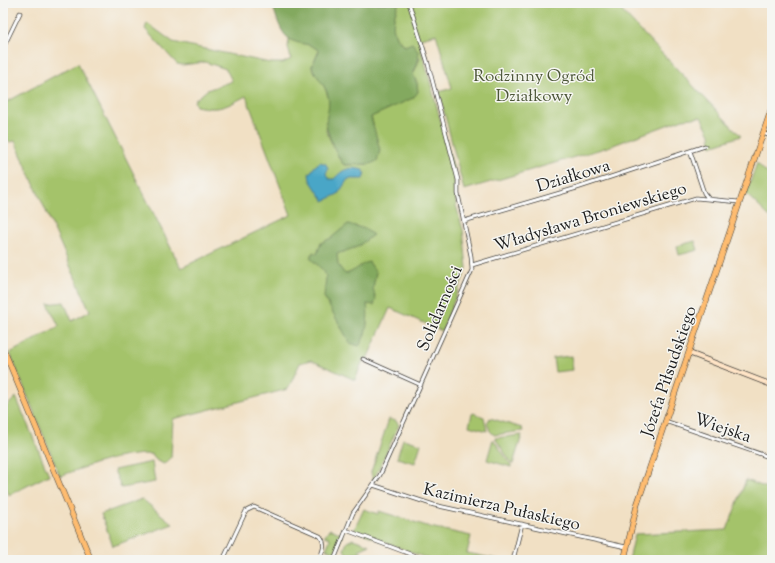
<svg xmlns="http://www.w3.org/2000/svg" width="775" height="563" viewBox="0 0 775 563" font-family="'Sorts Mill Goudy',serif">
<rect width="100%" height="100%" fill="#f6f6f2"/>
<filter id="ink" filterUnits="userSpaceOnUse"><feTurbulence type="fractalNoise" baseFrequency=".025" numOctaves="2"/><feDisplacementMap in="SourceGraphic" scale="8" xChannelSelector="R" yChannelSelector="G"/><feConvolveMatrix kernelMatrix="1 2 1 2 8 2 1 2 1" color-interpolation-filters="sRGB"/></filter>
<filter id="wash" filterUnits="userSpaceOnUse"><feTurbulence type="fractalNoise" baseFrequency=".012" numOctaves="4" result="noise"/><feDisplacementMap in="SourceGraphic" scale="16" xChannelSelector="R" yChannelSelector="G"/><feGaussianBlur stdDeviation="0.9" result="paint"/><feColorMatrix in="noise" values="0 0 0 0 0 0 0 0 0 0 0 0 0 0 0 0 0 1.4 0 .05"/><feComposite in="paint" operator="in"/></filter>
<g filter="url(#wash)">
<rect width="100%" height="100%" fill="#f1e0c4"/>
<!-- green -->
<path fill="#a4c36b" stroke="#607044" d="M399,3H614L741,136L711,146L710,134L701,117L683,119L608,147L464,190L439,92L452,88L436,34L422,38L419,41L454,170L456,205L463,230L467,268L442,331L390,308L367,359L364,358L355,380L311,360L300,363L288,389L173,419L171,458L164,464L157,461L151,454C119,454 91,465 60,476L10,353L59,326L48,304L64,302L72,321L90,311L15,141L9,142L3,131V104L78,63L181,268L291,215L246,96C225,107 220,111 196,106L194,101L207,90L232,81L226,69L205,62L183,65L177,64L145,29L147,23L173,42L270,63H283L291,59L288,47L289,39L313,46L319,51L312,66V69L323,83L330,101L326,131L340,160L344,165L370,164L373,124L371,117L417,83L413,75L420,58C397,39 385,34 399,3Z
M757,163L772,178V219L746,194Z
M695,241L698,250L679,255L677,246Z
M571,356L573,370L555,372L553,358Z
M16,397L49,475L9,495L3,480V410Z
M473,413L484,417L487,431L469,426L472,414Z
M490,418L522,428L523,431L494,435L490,431L487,423Z
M389,419L396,421L399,425L373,481L371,472Z
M522,435L513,464H512L495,438Z
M403,439L421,444L415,463L397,458Z
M493,439L511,465V467L487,460Z
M152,462L155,482L121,488L114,470Z
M746,480L772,490V560H629L635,534L727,530Z
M142,499L173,524L113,546L101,514Z
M364,509L378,514L379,511L430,527L471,536L467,553L501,560H431L354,530Z
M330,529L340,533L342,535L335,552L326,549L330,540L329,537L324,536Z
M353,539L370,545L359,550L362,553L347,554L344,550L347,542Z"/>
<!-- forest -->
<path fill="#83a95f" stroke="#50623e" d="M272,3H399C392,18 389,36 405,46L412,43C424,55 417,62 413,75L417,83L418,92L413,98L371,117L380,150L377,161L370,164L344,165C338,158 326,132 326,123C327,112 331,104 327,93C324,83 315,76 312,66L319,51C311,43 303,45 293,41C280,36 276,15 272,3Z
M348,224L365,229L373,235L357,247L337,254L338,265L345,274C355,272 362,263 369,262L376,272L373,288L376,300L374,305L367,304C369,317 367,336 359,346L350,343L324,297L326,277L324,271L310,258L313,252L317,254L321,243L331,238Z"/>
<!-- water -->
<path fill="#49a6c7" stroke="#326172" d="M320,162L326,164L328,169L326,174L329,179H334C343,169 349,166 363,170L365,174L363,179H348L338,194L324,201L310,180L309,174L315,166Z"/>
</g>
<g filter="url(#ink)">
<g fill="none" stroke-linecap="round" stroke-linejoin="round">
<defs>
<path id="street" d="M3,48L20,13
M763,133L772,137
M690,151L704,193L708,198
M464,221L577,188L705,146
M472,265L696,198L739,202
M363,359L421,385
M665,421L772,458
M373,485L434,505L626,547
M346,530L426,560
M514,556L522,524
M223,560L246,511L254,507L320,536C327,544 322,552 319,560
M334,560L353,513L380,475L472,270L471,256L458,194V180L427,60L409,3"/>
<path id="secondary" d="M689,353L772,385"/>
<path id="primary" d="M3,348L91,560
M624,560L637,505L772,107"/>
</defs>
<!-- street casing -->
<use href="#street" stroke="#3c3935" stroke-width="4.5"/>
<!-- secondary casing -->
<use href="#secondary" stroke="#3c3935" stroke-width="6"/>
<!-- primary casing -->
<use href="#primary" stroke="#3c3935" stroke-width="6"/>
<!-- street -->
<use href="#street" stroke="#fff" stroke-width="3"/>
<!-- secondary -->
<use href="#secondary" stroke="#ffe4c6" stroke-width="4.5"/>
<!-- primary -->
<use href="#primary" stroke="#febc70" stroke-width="5"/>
</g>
</g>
<g text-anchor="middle" stroke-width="3" stroke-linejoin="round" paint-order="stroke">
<!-- park labels -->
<g font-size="17" fill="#4c5638" stroke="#f6f6f2">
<text x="534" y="81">Rodzinny Ogród<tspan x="534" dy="20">Działkowy</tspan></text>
</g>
<!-- street labels -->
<g font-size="17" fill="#1c1c1c" stroke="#f6f6f2">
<text transform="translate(573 175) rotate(-17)" y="6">Działkowa</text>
<text transform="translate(590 216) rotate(-17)" y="6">Władysława Broniewskiego</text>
<text transform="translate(439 308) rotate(-67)" y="6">Solidarności</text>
<text transform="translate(668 371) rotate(-71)" y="6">Józefa Piłsudskiego</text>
<text transform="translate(723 427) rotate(19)" y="6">Wiejska</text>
<text transform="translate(502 506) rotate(13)" y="6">Kazimierza Pułaskiego</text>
</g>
</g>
<!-- margin -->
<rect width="775" height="563" fill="none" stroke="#f6f6f2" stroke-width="16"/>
</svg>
